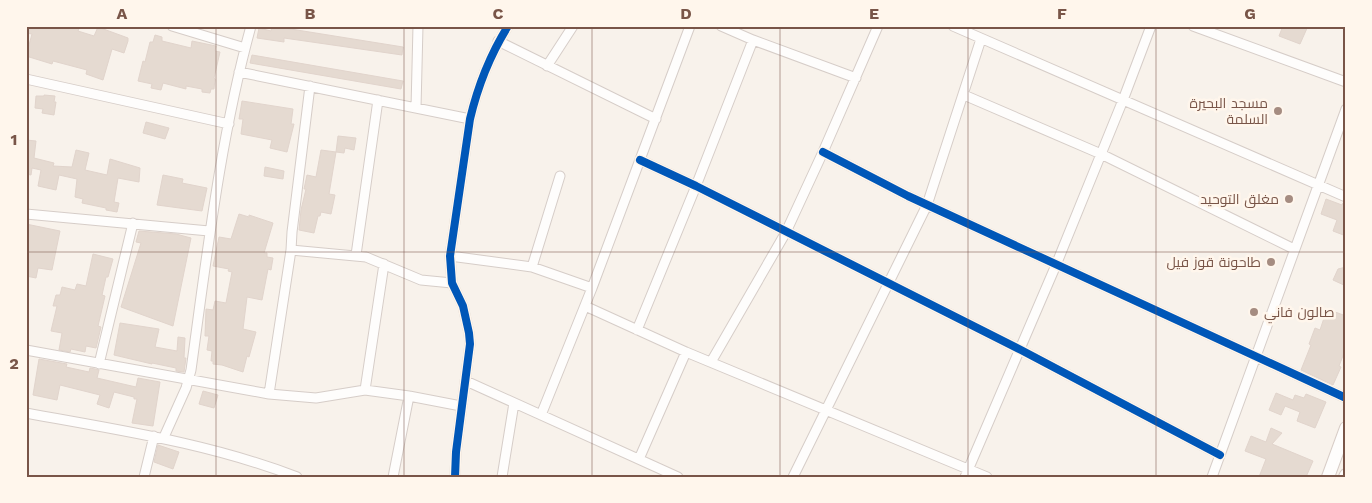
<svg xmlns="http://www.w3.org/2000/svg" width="1372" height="503" viewBox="0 0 1372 503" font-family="'Work Sans',Cairo,sans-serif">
<rect width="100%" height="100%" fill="#f8f2eb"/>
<!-- building -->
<path fill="#e5dad1" stroke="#e1d4cc" d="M26,26H80L78,31L94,36L98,27L128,38V41L124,53L112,49L103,80L86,74L87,70L53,61L52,64L26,56L32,34L26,33Z
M272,26L403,47L402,55L284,38V42L257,38L259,28L271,31Z
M1283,26H1308L1300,44L1279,36Z
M155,35L162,37V41L191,48L192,41L216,46L215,51L220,52L214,78L215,79L214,89H211L210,93L202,92V89L186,86V89L163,83L161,90L151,88L152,84L138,81L143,61L145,62L150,42H153Z
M252,55L403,81L401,89L250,63Z
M44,95L55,96L54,102H56L54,115L42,113L43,109L35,108L36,96H44Z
M242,101L293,109L291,124H294L287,152L270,148L272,140L241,134L243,119H239Z
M146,122L169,128L165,139L143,133Z
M338,136L356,138L354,150L345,148L344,153L336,152Z
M26,140L36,141L34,158L54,163L53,166L72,167L76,150L89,153L85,170L107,175L110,159L140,168L139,182L118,178L114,202L119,203L117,212L106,210V208L82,203L83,199L75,197L77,179L59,175L56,190L38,186L41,170L32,168L31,175L26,174Z
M321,150L336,152L329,194L335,195L331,214L321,212L320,216H318L314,233L299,230L301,210L306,189H304L307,175L316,177Z
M265,167L284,171L283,179L264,176Z
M163,175L183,179L182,183L207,188L202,211L157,205Z
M1326,199L1342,205L1343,203H1346V236L1333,231L1337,220L1321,214Z
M239,214L249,217V215L273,223L264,253H267V257L273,258L271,270L268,269L262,300L247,297L243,329L256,332L249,357L247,356L243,372L222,365L213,364V361H211L212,351L207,350L209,336H205L206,309L213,310L215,301L226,303L232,272L228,271L229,269L213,266L219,237L231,239Z
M26,224L60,231L52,270L38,268L36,278L26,276Z
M139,231L176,234L191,238L173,326L121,307L141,243L136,242Z
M93,254L113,259L108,277H106L102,295L105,296L98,326L101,327L96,348L86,346L85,352L71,349L70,352L59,350L62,333L51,331L57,306H53L56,295H60L62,287L75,290L77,284L86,286Z
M1346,267V286L1333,280L1338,269Z
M1327,309L1346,316V348L1339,366L1341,367L1333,385L1301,370L1311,345L1309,344L1315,328L1320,330Z
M120,323L159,329L155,347L177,351L178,337L185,338L184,358H186L184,372L176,371V368L152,363V364L114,355Z
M39,359L67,364L66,367L89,372L90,368L95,369L99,370L97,378L136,387L138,378L160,382L153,426L132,423L137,399H134V397L114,392L109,408L97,404L100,395L60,385L57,400L33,395Z
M203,391L218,395L214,408L199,404Z
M1276,393L1293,400L1295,395L1304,398L1306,394L1326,402L1315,428L1297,421L1300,412L1285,406L1281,415L1269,410Z
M1271,428L1282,433L1272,444L1313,461L1306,477H1259L1266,459L1245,451L1251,436L1266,442Z
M158,445L179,452L173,469L154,462Z"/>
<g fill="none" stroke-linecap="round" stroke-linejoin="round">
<defs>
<path id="street" d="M172,26L245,48
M721,26L753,40L856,78
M953,26L1346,197
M1193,26L1346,82
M498,41L656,119
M547,66L573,26
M239,72L470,119
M26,79L229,124
M964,95L1101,154L1294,249
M416,108L418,26
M823,152L908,196L1346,398
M640,160L696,186L1021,350L1220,455
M26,214L209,231
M291,250L366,257L421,280L452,283
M356,255L378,100
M450,256L532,267L592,288
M532,267L560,176
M585,306L686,352L987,477
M637,330L696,186L753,40
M26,350L269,394L316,398L365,390L409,396L461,406
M711,362L786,232L823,152L878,26
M99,364L133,223
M466,381L678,477
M365,390L384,264
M269,394L291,250L292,232L310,86
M26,413C118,430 209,443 297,477
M541,415L592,288L690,26
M164,437L186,388L191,370C207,255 220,139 251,26
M639,459L686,352
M144,477L154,436
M393,477L409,396
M455,477L456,452L470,344L469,333L463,306L452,283L450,256L470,119C478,85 490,55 508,26
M502,477L514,403
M793,477L927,205L981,39
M965,477L1056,265L1123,100L1151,26
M1212,477L1346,109"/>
<path id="secondary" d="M1328,477L1346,428
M1345,477L1346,475"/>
</defs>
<!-- street casing -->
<use href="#street" stroke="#d6cdc8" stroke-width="11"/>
<!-- secondary casing -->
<use href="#secondary" stroke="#d8cdc7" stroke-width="14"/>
<!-- street -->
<use href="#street" stroke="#fefdfc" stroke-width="9"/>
<!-- secondary -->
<use href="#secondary" stroke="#fefdfc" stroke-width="12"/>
<defs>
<path id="cycleway" d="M823,152L908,196L1346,398
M640,160L696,186L1021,350L1220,455
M455,477L456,452L470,344L469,333L463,306L452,283L450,256L470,119C478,85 490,55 508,26"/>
</defs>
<!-- cycleway casing -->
<use href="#cycleway" stroke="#fff6ec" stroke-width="11"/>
<!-- cycleway -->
<use href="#cycleway" stroke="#0057b8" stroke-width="8"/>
</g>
<!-- grid -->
<path fill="none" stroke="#795548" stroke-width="1" stroke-opacity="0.55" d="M216,26V477M404,26V477M592,26V477M780,26V477M968,26V477M1156,26V477M26,252H1346"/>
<!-- markers -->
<g fill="#a58c81" stroke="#fff6ec" stroke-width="2">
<circle cx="1278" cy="111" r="5"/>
<circle cx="1289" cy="199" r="5"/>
<circle cx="1271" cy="262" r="5"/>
<circle cx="1254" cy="312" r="5"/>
</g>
<g text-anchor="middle" stroke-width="5" stroke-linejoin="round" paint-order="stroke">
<!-- poi labels -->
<g font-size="14" fill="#795548" stroke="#fff6ec" text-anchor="end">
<text x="1268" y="108">مسجد البحيرة<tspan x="1268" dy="16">السلمة</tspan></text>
<text x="1279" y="204">مغلق التوحيد</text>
<text x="1261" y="267">طاحونة قوز فيل</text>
<text x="1264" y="317" text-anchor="start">صالون فاني</text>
</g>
</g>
<!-- border -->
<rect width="1372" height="503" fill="none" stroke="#fff6ec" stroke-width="55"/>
<rect x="28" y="28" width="1316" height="448" fill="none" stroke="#795548" stroke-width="2"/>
<g font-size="16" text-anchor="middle" font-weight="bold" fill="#795548">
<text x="122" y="19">A</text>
<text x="310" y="19">B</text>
<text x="498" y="19">C</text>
<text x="686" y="19">D</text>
<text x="874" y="19">E</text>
<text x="1062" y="19">F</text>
<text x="1250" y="19">G</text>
<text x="14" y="145">1</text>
<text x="14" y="369">2</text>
</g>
</svg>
